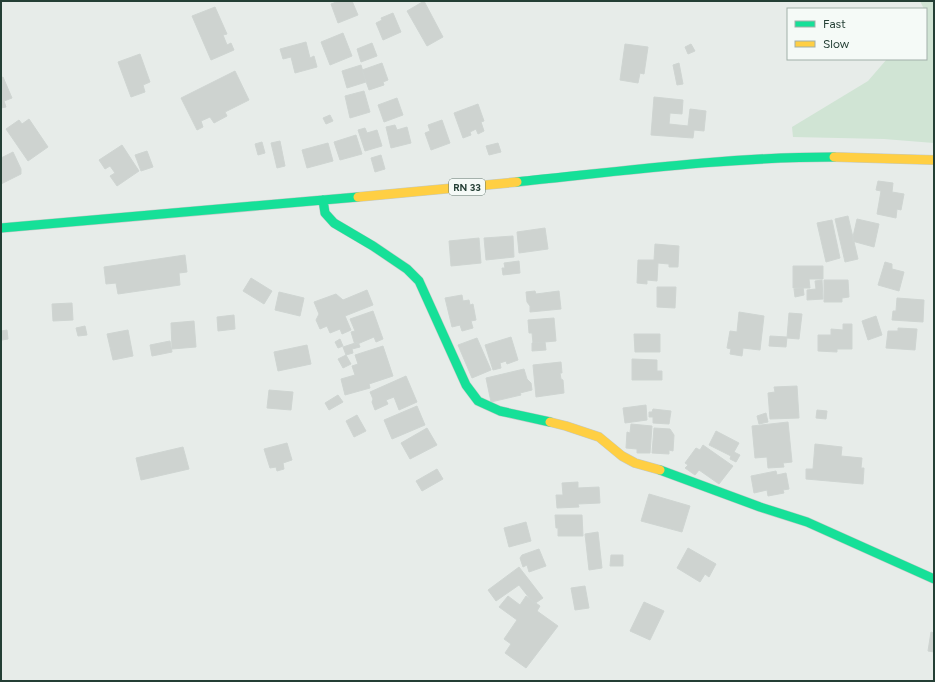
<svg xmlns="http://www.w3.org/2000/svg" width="935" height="682" viewBox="0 0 935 682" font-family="Figtree,sans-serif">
<rect width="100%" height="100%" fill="#e7ece9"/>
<!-- green -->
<path fill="#d0e4d4" d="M920,1H934V143L884,139L793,137L792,127L868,81L887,59H926L927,13L926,9H924Z"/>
<!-- building -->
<path fill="#ced3d0" stroke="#cfd5d2" d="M339,1H352L358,15L338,23L331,4Z
M424,1L443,37L427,46L407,11Z
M215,7L227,34L223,35L227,45L231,43L234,50L211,60L192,16Z
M393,13L401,32L383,40L376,23L382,20L381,18Z
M343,33L352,56L330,65L321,42Z
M306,42L310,58L314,56L317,67L295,73L291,57L283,59L280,49Z
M372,43L377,56L361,62L357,49Z
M625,44L648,47L644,74L640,73L638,83L620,80Z
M691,44L695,51L688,54L685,47Z
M140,54L150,82L143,85L145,92L131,97L118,62Z
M382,63L388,80L383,82L384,85L369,90L362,70Z
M679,63L683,84L677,85L673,65Z
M361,65L366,82L347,88L342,71Z
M235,71L249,100L225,112L227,116L214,123L210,117L201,121L203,127L197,130L181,98Z
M3,77L12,98L4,101L6,107L1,108V78Z
M364,91L370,112L350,118L345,96Z
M654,97L683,100L682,114L670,113L669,124L688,126L690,109L706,111L704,131L694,130L693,138L651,135Z
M397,98L403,115L384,122L378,105Z
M478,104L484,121L481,122L484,131L478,134L476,129L470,132L471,135L463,138L454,113Z
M330,115L333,121L326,124L323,118Z
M29,119L48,147L28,161L6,129L19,120L22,124Z
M442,120L450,143L431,150L425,133L430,131L428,125Z
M395,125L397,130L407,127L411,143L391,148L386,127Z
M365,128L367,133L377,130L382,146L365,151L358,130Z
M356,135L362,154L340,160L334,142Z
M280,141L285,166L277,168L271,143Z
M262,142L265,153L258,155L255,144Z
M328,143L333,161L307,168L302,150Z
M498,143L501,152L489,155L486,146Z
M122,145L139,171L117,186L110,176L115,173L110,166L105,169L99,160Z
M147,151L153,167L141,171L135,155Z
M13,152L21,169V174L1,184V158Z
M381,155L385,169L375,172L371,158Z
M878,181L893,183L892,192L904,194L901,210L897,209L896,218L877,214L881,191L876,190Z
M848,216L858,259L845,262L835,219Z
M857,219L879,224L874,247L852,241Z
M832,220L840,258L826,262L817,223Z
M545,228L548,249L519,253L517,232Z
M513,236L514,257L486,260L484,238Z
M479,238L481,263L451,266L449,241Z
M655,244L679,246L678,267H669V264L658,263L657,281L647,280V284L637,283L638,260H654Z
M185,255L187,272L179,273L180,285L118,294L116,283L106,284L104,267Z
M519,261L520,273L503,275L502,268H505L504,263Z
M885,262L892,264V269L904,272L899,291L878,285Z
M793,266H823V279H809L810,288H793Z
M251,278L272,291L264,304L243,291Z
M822,280L823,299L807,300V290L816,289L815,281Z
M824,280H848L849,297L842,298V302H824Z
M657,287H676L675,308L657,307Z
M803,287L804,295L795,297L794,289Z
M367,290L373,305L345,316L351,330L342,334L340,329L330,333L327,326L320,329L316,320L319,314L314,302L336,294L343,300Z
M535,291L536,294L559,291L561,309L530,312V306L527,302L526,292Z
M279,292L304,298L300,316L275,310Z
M462,295L463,301L469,300L470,305L473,304L476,320L471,321L473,328L462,331L460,325L452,327L445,298Z
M897,298L924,300L923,322L892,320L893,311H896Z
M72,303L73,320L53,321L52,304Z
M373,311L383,339L376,342L374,337L355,345L351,332L355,331L350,319Z
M739,312L764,316L760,350L743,348L742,356L730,354L731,349L727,348L730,331L737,332Z
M789,313L802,314L799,339L787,338Z
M234,315L235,329L218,331L217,317Z
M876,316L882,335L868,340L862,321Z
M554,318L556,341L533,343L532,333H529L528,320Z
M194,321L196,347L172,349L171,323Z
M843,324H852V349H837V352L818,351V335H831V329L843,330Z
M85,326L87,335L78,336L76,328Z
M898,328L917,329L915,350L886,348L888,331H898Z
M7,330L8,339L2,340L1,331Z
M128,330L133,356L113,360L107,334Z
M634,334H660V352H635Z
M770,336L787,337L786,347L769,346Z
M511,337L518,360L507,364L506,361L500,363L501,368L493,370L485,345Z
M477,338L491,370L472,378L458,345Z
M340,339L343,346L338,348L335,342Z
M170,341L172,352L152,356L150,345Z
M358,342L360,347L352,349L353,353L346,355L343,347Z
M545,342L546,350L532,351V343Z
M307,345L311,364L278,371L274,352Z
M383,346L393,376L369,384L370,388L345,395L341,379L355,375L352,366L358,364L355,355Z
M346,355L351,364L343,368L338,359Z
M632,359L657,360V371H662V380H632Z
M561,362L562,373H560L561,379L563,380L564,393L536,397L533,365Z
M524,369L527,379L531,383L532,390L520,393L521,395L491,402L486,378Z
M406,376L417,402L399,410L394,397L386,400L388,404L375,410L372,402L373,399L370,392Z
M797,386L799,418L770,419L768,393L775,392L774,387Z
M269,390L293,392L291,410L267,408Z
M338,395L343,402L329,410L325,403Z
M646,405L647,420L625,423L623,408Z
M417,406L425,425L392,439L384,420Z
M653,409L671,411L669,424L653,423V417H649V412H652Z
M817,410L827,411L826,419L816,418Z
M766,413L768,422L759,424L757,416Z
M357,415L366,431L354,437L346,421Z
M788,422L792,462L783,463L784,467L768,468L767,457L755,458L752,426Z
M631,424L652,426L650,453H637V449L626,448L627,432L630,433Z
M427,428L437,445L410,459L401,443Z
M654,428L670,429L674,435L673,451L669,450V454L652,453Z
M716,431L739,443L734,452L740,455L736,462L730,459L731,456L709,445Z
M287,443L292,460L283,463L284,469L277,471L276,467L270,468L264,449Z
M815,444L842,447L841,456L862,458L861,468H864L863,484L806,479V469H813Z
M703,445L733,466L719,484L699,470L695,475L685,468L688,465L685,463L696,448L700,450Z
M183,447L189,469L141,480L136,458Z
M437,469L443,479L422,491L416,481Z
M776,471L777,475L786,473L789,489L783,490L784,493L768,496L767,490L754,493L751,476Z
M578,482V488L599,487L600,503L578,504L579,507L557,508L556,495H563L562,483Z
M649,494L690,506L682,532L641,521Z
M555,515H582L583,536H558V528H556Z
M526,522L531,541L509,547L504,528Z
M598,532L602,568L589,570L585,534Z
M688,548L716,564L709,577L705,574L700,582L677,568Z
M539,549L546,566L529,572L527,565L523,567L520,558L522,555Z
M611,555H623V566H610Z
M519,567L543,598L534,604L519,585L496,601L488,590Z
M585,586L589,608L575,610L571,588Z
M508,596L520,605L526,596L540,606L537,611L558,626L526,668L505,653L511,644L504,639L517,620L499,607Z
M644,602L664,611L650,640L630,631Z
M931,632L934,633V652L928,651Z"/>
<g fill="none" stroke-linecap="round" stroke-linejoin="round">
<defs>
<path id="fast" d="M517,182C623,171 728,157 834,157
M323,200L325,213L334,223L373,246L407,269L419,281L466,385L478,401L500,411L550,422
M1,228L358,197
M660,470L760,507L807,522L934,579"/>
<path id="slow" d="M834,157L934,160
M358,197L517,182
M550,422L566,426L599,437L622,456L635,463L660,470"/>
</defs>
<!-- fast casing -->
<use href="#fast" stroke="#c2c9c6" stroke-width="10"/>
<!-- slow casing -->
<use href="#slow" stroke="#c2c9c6" stroke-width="10"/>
<!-- fast -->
<use href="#fast" stroke="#16e098" stroke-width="9"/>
<!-- slow -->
<use href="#slow" stroke="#ffcf43" stroke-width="9"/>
</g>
<g text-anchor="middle" stroke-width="3.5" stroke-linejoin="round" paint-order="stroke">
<!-- shield labels -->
<rect fill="#f5faf7" stroke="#63776f" stroke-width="1" x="449" y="179" width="36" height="16" rx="3"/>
<g font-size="10" font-weight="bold" fill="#243f35">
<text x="467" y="191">RN 33</text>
</g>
</g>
<!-- border -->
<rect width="935" height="682" fill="none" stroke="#243f35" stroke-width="4"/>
<!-- legend -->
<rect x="787" y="8" width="140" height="52" fill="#f5faf7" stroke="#a1afa9"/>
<rect x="795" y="21" width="20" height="6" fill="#16e098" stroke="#a1afa9"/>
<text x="823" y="28" font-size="12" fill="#243f35">Fast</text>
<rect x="795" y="41" width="20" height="6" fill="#ffcf43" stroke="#a1afa9"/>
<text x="823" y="48" font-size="12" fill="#243f35">Slow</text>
</svg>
